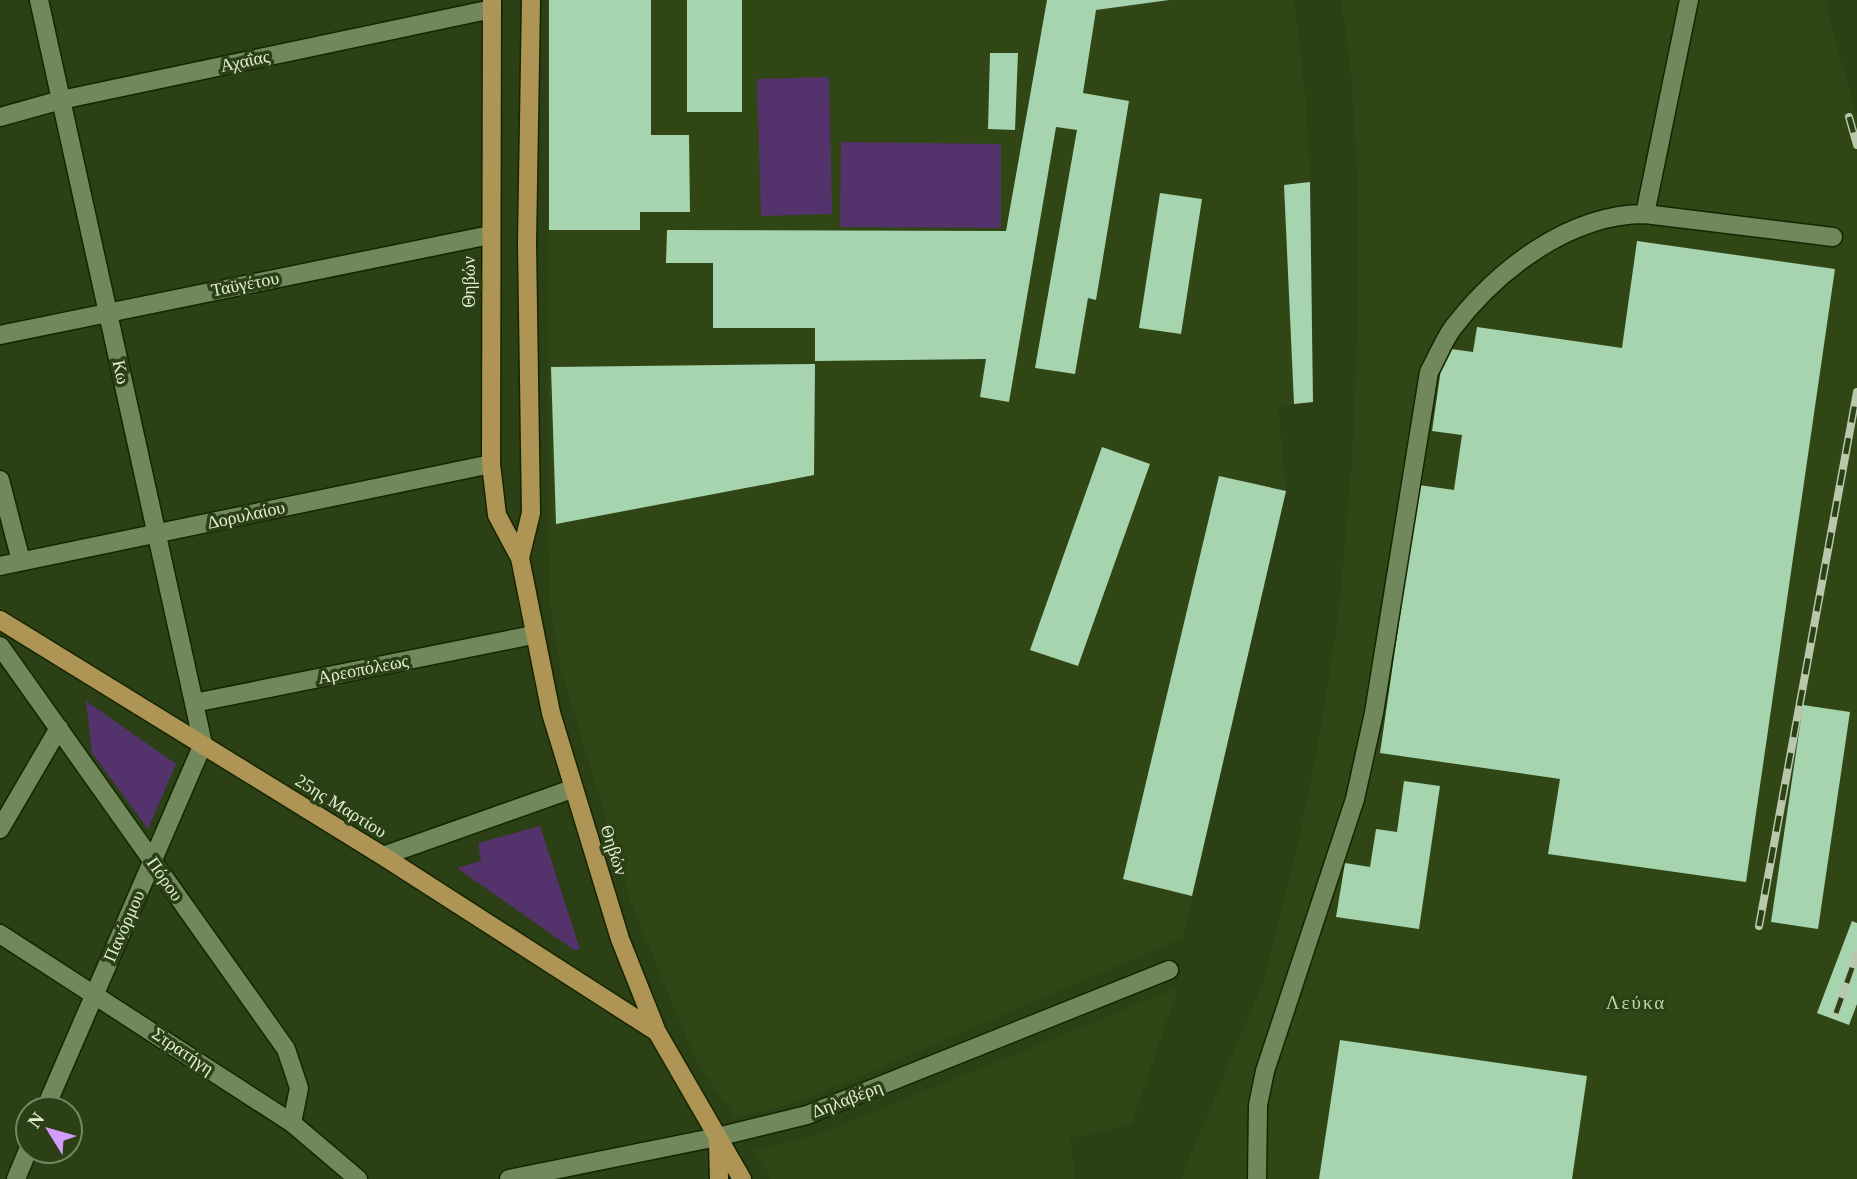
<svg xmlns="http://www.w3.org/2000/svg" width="1857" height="1179" viewBox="0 0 1857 1179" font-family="Georgia,serif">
<rect width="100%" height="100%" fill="#2c4016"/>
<!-- built -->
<path fill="#304715" d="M547,0H1294L1305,92L1310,182L1313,402L1278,406L1286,491L1183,938L809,1098L771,1110L735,1116L707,1077L693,1054L631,901L560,666L549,597Z
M1341,0H1824L1857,117V1179H1181L1264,980L1296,854L1317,751L1338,620L1352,464L1357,341L1358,188L1351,70Z
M1178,988L1131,1125L1070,1138L1075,1179H771L755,1150L817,1135Z"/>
<!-- green -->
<path fill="#54326b" d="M829,77L832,214L761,216L757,79Z
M841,142L1001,144V228L840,227Z
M86,701L176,764L148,829L92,753Z
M540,826L577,940L580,949L574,950L457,868L481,861L478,843Z"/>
<!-- building -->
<path fill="#a6d4af" d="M549,0H651V135H689L690,212H640V230H549Z
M687,0H742V112H687Z
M1047,0H1169L1096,10L1083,93L1129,101L1096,300L1088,298L1075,374L1035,368L1077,130L1056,127L1009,402L980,397L986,359L815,361V328H713V263H666L667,230L1006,231Z
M990,53H1018L1015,130L988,129Z
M1310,182L1313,402L1294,404L1284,185Z
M1160,193L1202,199L1181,334L1139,328Z
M1637,241L1835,269L1746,882L1548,854L1560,779L1380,753L1419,485L1454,490L1462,435L1432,431L1444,348L1473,352L1477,327L1622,348Z
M815,364L814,475L556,524L551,367Z
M1102,447L1150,464L1078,666L1030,650Z
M1219,476L1286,491L1192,896L1123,879Z
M1803,705L1850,712L1818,929L1771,922Z
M1404,781L1440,786L1419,929L1336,917L1345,863L1370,867L1376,829L1397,832Z
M1852,921L1857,923V1004L1849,1025L1817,1013Z
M1340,1040L1587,1076L1572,1179H1319Z"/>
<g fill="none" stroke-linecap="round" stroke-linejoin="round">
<defs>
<path id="minor" d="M39,0L203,744L45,1109
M0,117L61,100L492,9
M1645,214L1689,0
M0,335L490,235
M0,480L21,561
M0,566L491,464
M0,646L286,1049L299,1088L292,1123
M194,703L533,635
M0,829L59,728
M383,856L572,789
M0,934L292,1123L358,1179
M16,1179L28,1150
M509,1179L717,1137L807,1115L1169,970
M1257,1179L1258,1105L1265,1071L1355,799L1374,713L1429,372C1437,358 1443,342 1452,329C1497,270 1569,214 1645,214L1833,237"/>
<path id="major" d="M492,0L491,464L497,515L520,558L551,713L620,939L657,1032L742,1179
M520,558L531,513L527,243L531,0
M0,620L383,856L657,1032
M718,1141L719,1179"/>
</defs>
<!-- minor casing -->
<use href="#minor" stroke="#142600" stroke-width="21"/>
<!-- major casing -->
<use href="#major" stroke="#142600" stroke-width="21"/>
<!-- minor -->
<use href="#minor" stroke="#71885c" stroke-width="18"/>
<!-- major -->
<use href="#major" stroke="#af9555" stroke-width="18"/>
<defs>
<path id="rail" d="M1849,117L1857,145
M1759,926L1857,392
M1836,1013L1857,954"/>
</defs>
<!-- rail casing -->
<use href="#rail" stroke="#b9c8ac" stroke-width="8"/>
<!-- rail -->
<use href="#rail" stroke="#2c4016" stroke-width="5" stroke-dasharray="16" stroke-linecap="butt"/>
</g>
<g text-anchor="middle" stroke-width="7" stroke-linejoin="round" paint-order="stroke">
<!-- street labels -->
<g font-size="18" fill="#e1eed6" stroke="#2c4016">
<text transform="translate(245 61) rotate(-12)" y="6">Αχαΐας</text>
<text transform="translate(469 282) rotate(-90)" y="6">Θηβών</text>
<text transform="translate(245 284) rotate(-11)" y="6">Ταϋγέτου</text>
<text transform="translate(121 372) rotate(78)" y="6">Κω</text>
<text transform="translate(246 515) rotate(-12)" y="6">Δορυλαίου</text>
<text transform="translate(363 669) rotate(-11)" y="6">Αρεοπόλεως</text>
<text transform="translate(341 806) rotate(32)" y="6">25ης Μαρτίου</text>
<text transform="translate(614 850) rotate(72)" y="6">Θηβών</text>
<text transform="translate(165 879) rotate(55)" y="6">Πόρου</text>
<text transform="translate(124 926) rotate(-66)" y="6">Πανόρμου</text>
<text transform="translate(183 1051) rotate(34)" y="6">Στρατήγη</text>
<text transform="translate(847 1099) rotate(-21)" y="6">Δηλαβέρη</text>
</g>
<!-- neighbourhood labels -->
<g font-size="19" letter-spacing="2" fill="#bed7a7" stroke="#2c4016">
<text x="1636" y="1009">Λεύκα</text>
</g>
</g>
<!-- north arrow -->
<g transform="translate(49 1130) rotate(307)"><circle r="33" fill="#2c4016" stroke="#748663" stroke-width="2"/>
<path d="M0-5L12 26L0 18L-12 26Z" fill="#d49cfc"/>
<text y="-10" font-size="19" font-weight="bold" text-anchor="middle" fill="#e1eed6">N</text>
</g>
</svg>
